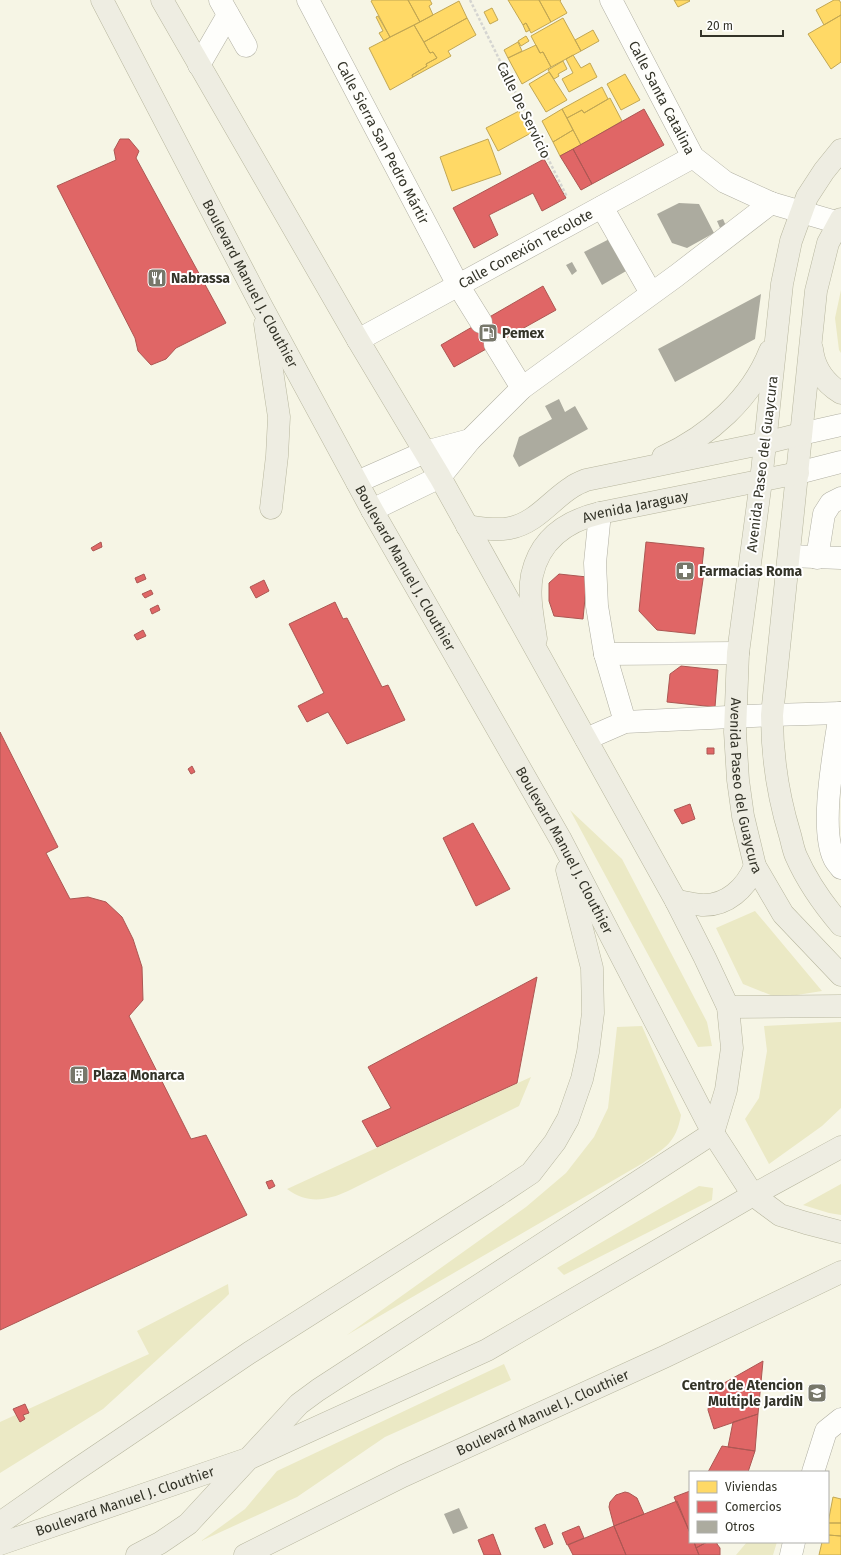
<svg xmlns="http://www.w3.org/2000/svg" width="841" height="1555" viewBox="0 0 841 1555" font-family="'Fira Sans',sans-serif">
<rect width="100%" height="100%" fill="#f6f5e5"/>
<!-- green -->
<path fill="#ebe9c5" d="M841,290V353L839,350L835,318Z
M570,810L622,859L707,1022L712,1046L698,1047Z
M755,911L822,991L778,998L743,984L716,928Z
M841,1022V1108L822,1126L769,1164L745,1119L759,1098L767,1051L764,1026Z
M642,1026L681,1115C676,1143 665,1148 643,1163L347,1335L526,1207L566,1173L594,1137L608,1108L617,1027Z
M531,1077L519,1106L348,1191C326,1201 307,1204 287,1189Z
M841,1184V1215L829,1213L803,1205Z
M699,1186L713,1188L712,1200L564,1275L557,1268Z
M228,1284L229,1294L225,1298L103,1409L0,1473V1422L149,1354L137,1331Z
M504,1364L511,1380L385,1437L297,1497L201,1541L245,1509L277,1471Z
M747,1542H777L773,1555H736Z"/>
<!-- homes -->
<path fill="#ffd966" stroke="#c2a753" d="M373,0H408L420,22L390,37L371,1Z
M408,0H430L432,4L429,6L433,15L420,22Z
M508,0H539L551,22L531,33L526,23L523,25Z
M539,0H561L560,1L567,13L551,22Z
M674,0H689L690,1L678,7Z
M834,0H839L841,3V15L824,25L816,10Z
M459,1L467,18L424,42L414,25Z
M492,8L498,20L490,24L484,12Z
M841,15V62L831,69L808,34Z
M378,16L390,37L384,41L379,33L383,31L376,17Z
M467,18L476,35L448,51L451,56L413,77L412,75L427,66L426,64L437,58L433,52L430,53L424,42Z
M563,18L581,51L551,67L543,52L540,53L531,36Z
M526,23L530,30L526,32L523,25Z
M414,25L430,53L433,52L437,58L426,64L427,66L412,75L413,77L390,90L369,48Z
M593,30L599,41L581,51L575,40Z
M526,36L529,41L521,46L518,41Z
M518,42L522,51L508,58L504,50Z
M536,45L540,53L543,52L551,67L522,84L508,58Z
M573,55L581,68L590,63L597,77L569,92L562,79L573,73L566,59Z
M563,61L567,69L558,74L559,76L554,79L548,70Z
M549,72L567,100L546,112L529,84Z
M625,74L640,100L621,110L607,84Z
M602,87L608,99L584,113L582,110L567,118L562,109Z
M610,98L622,121L581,145L567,118L582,110L584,113Z
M562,109L573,130L553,142L542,121Z
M519,111L531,133L498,151L486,128Z
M573,130L581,145L560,156L553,142Z
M488,139L501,174L452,191L440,157Z
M833,1497L841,1499V1523H828Z
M828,1523H841V1536L828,1535Z
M828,1535L841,1536V1555H819L822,1542H828Z"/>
<!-- shops -->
<path fill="#e06666" stroke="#ac5753" d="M644,109L664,145L592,184L573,149Z
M120,139H129L139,151L136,158L226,323L176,348L166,359L151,365L138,351L135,338L57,186L116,160L114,150Z
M573,149L592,184L581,190L560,156Z
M544,159L566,198L542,211L533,193L489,215L498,235L474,248L453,208Z
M543,286L556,310L454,367L441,345Z
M101,542L102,547L93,551L91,548Z
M646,542L704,548L702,566H705L695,634L657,630L639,611Z
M144,574L146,579L137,583L135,578Z
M559,574L587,577L583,619L554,616L549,601V583Z
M264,580L269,591L256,598L250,587Z
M151,590L153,594L145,598L142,594Z
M335,602L343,619L347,618L382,687L388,685L405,720L347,744L328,712L307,722L298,706L324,693L289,624Z
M158,605L160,610L152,614L150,609Z
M143,630L146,636L137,640L134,635Z
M681,666L718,670L715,707L667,702L670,674Z
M0,732L58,847L46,853L70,899L88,897L106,902L122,917L133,939L142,967L143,1000L129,1016L191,1139L206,1135L247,1215L0,1330Z
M707,748H714V754H707Z
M192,766L195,772L191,774L188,769Z
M690,804L695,819L682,824L674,810Z
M473,823L510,889L476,906L443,838Z
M537,977L517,1083L377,1147L362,1121L391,1108L368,1067Z
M272,1180L275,1186L269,1189L266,1182Z
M763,1361L758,1414L714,1429L708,1410L710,1391Z
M25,1404L29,1413L23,1415L25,1419L20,1422L13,1409Z
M758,1414L755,1451L728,1447L733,1422Z
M722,1446L755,1451L748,1472H708Z
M690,1491V1533L674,1497Z
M625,1492L629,1493L637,1498L644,1514L614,1526L609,1507L610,1502L616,1495Z
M677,1501L690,1533V1542H694L699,1555H626L614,1526Z
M545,1524L553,1544L544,1548L535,1528Z
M579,1526L584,1538L567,1545L562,1533Z
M614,1526L626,1555H573L568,1545Z
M493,1534L501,1555H484L478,1540Z
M694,1542H707L696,1548Z
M707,1542H717V1544L720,1548V1555H699L696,1548Z"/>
<!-- building -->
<path fill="#acab9f" d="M679,203L699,204L714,233L687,248L672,243L657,214Z
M723,219L726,226L720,228L717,221Z
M623,232L640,263L602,285L584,252Z
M572,262L577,271L572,275L566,265Z
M761,294L755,339L675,382L658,349Z
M559,399L565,412L575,406L588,429L519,467L513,456L519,437L552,419L545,406Z
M459,1508L468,1528L453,1534L444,1514Z"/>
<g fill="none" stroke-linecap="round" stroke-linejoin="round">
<defs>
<g id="minor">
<path d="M220,0L246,46"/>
<path id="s1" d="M308,0L458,285L481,322"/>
<path id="s2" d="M611,0L693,157L725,182L771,203L839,223"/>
<path d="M199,65L228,15"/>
<path d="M602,207L651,293"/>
<path id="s3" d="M358,340L693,157"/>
<path d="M495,344L522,388"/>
<path d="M801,434L841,425"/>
<path d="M798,473L841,462"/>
<path d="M357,482L425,452L470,440"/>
<path d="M372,510L440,477L470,440L522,388L676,276L771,203"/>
<path d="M600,513L595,563L597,606L605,654L625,722"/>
<path d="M789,556L841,558"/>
<path d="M817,558L824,514L831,503L841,498"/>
<path d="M605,654L738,653"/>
<path d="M840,713C835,748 819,827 834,858C835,861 839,865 841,868"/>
<path d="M586,739L625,722L772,715L841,713"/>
<path d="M813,1472L826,1431L841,1419"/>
<path d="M791,1555L794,1542"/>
</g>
<g id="major">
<path id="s4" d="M102,0L262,307L372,510L561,840L713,1133L753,1195L780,1215L806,1223L841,1232"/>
<path id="s5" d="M841,150L824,171L807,197L791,241L782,284L761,481L738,653L735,732L738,780L743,816L755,866L783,914L841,975"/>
<path d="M841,219L828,243L816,291L772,715C772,755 778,796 790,835C792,842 793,849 796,856C807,881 823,904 841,925"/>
<path d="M265,324L279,417L277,456L271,508"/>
<path d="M812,349C814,368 825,383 841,393"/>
<path d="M663,457C709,436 751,399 770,351"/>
<path d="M467,526C481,528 496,531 510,528C536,523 551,500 572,487C576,484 581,482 586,480L765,443L801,434"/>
<path id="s6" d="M536,639C533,618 528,596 532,575C540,539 566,521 600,513L798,473"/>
<path d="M676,901C685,902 693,904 702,905C727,906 746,888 755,866"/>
<path d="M728,1007L841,1006"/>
<path d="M0,1523L73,1472L249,1353L498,1195L531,1173L555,1142L568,1119L582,1079L588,1052L593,1013L592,968L567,870"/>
<path id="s7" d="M0,1544L250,1458L487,1350L753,1195L841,1147"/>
<path d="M137,1555L160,1543L188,1524L299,1404L318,1390L713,1133L726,1090L732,1048L728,1007L705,958L676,901L440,477L358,340L162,0"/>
<path id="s8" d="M245,1555L403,1476L664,1357L841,1272"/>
</g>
</defs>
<!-- minor casing -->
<use href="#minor" stroke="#b0afa2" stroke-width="23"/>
<!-- major casing -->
<use href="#major" stroke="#b7b69e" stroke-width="23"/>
<!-- path -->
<path stroke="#d5d5d1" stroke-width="2.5" stroke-dasharray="3 2" stroke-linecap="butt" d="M470,0L567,197"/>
<!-- minor -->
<use href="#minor" stroke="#fefefb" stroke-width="22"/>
<!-- major -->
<use href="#major" stroke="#eeede2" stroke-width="22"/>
</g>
<!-- icons -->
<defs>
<symbol id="restaurant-square" viewBox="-11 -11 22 22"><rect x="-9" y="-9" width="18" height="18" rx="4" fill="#77776a" stroke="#fff"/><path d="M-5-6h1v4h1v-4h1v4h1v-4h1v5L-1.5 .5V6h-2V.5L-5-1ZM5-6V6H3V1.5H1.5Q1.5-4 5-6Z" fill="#fff"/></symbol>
<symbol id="fuel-square" viewBox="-11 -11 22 22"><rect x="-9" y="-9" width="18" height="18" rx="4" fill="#77776a" stroke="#fff"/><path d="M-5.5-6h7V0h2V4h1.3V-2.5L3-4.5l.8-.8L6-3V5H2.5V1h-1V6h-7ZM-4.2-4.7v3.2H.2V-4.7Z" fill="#fff"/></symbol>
<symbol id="pharmacy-square" viewBox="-11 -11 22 22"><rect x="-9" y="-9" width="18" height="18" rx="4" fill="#77776a" stroke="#fff"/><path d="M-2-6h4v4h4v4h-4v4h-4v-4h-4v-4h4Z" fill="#fff"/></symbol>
<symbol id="building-square" viewBox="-11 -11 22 22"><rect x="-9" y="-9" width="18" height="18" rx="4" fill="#77776a" stroke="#fff"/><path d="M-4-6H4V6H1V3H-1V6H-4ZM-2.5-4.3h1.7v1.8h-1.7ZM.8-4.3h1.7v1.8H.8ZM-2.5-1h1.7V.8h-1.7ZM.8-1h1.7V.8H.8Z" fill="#fff"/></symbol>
<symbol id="school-square" viewBox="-11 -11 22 22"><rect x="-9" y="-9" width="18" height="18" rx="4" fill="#77776a" stroke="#fff"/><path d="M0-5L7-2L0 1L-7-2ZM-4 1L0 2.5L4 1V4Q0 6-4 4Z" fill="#fff"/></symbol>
</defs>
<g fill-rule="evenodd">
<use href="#restaurant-square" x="146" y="267" width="22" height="22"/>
<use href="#fuel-square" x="477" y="322" width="22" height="22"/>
<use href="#pharmacy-square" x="674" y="560" width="22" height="22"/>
<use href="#building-square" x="68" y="1064" width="22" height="22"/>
<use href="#school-square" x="806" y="1382" width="22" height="22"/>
</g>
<g text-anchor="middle" stroke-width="4" stroke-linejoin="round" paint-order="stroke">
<!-- street labels -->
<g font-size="14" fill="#333328" stroke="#fff">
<text dy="5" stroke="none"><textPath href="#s2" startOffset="110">Calle Santa Catalina</textPath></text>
<text transform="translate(524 110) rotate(64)" y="5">Calle De Servicio</text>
<text dy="5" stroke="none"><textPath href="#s1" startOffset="161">Calle Sierra San Pedro Mártir</textPath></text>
<text dy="5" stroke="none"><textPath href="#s3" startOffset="191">Calle Conexión Tecolote</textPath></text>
<text dy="5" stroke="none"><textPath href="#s4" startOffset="320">Boulevard Manuel J. Clouthier</textPath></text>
<text transform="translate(762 464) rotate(-83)" y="5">Avenida Paseo del Guaycura</text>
<text dy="5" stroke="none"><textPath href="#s6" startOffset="198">Avenida Jaraguay</textPath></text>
<text dy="5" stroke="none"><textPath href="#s4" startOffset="644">Boulevard Manuel J. Clouthier</textPath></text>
<text dy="5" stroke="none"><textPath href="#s5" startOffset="654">Avenida Paseo del Guaycura</textPath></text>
<text dy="5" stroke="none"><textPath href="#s4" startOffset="968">Boulevard Manuel J. Clouthier</textPath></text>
<text dy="5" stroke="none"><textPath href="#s8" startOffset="330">Boulevard Manuel J. Clouthier</textPath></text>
<text dy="5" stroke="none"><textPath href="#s7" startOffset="132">Boulevard Manuel J. Clouthier</textPath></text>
</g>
<!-- poi labels -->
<g font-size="14" font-weight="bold" fill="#333328" stroke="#fff" text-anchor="start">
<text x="171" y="283">Nabrassa</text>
<text x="502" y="338">Pemex</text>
<text x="699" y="576">Farmacias Roma</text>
<text x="93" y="1080">Plaza Monarca</text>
<text x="803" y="1390" text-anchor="end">Centro de Atencion<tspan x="803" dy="16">Multiple JardiN</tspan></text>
</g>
</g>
<!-- legend -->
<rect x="689" y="1471" width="140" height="72" fill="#ffffff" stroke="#adada9"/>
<rect x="697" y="1481" width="20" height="12" fill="#ffd966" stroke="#adada9"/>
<text x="725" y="1491" font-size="12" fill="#333328">Viviendas</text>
<rect x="697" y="1501" width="20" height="12" fill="#e06666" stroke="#adada9"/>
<text x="725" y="1511" font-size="12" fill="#333328">Comercios</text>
<rect x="697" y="1521" width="20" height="12" fill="#acab9f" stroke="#adada9"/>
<text x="725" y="1531" font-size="12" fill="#333328">Otros</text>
<!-- scale -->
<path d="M701 30v6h82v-6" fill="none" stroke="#333328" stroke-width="2"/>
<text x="707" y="30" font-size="12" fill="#333328" stroke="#ffffff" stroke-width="3" paint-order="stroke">20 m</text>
</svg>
